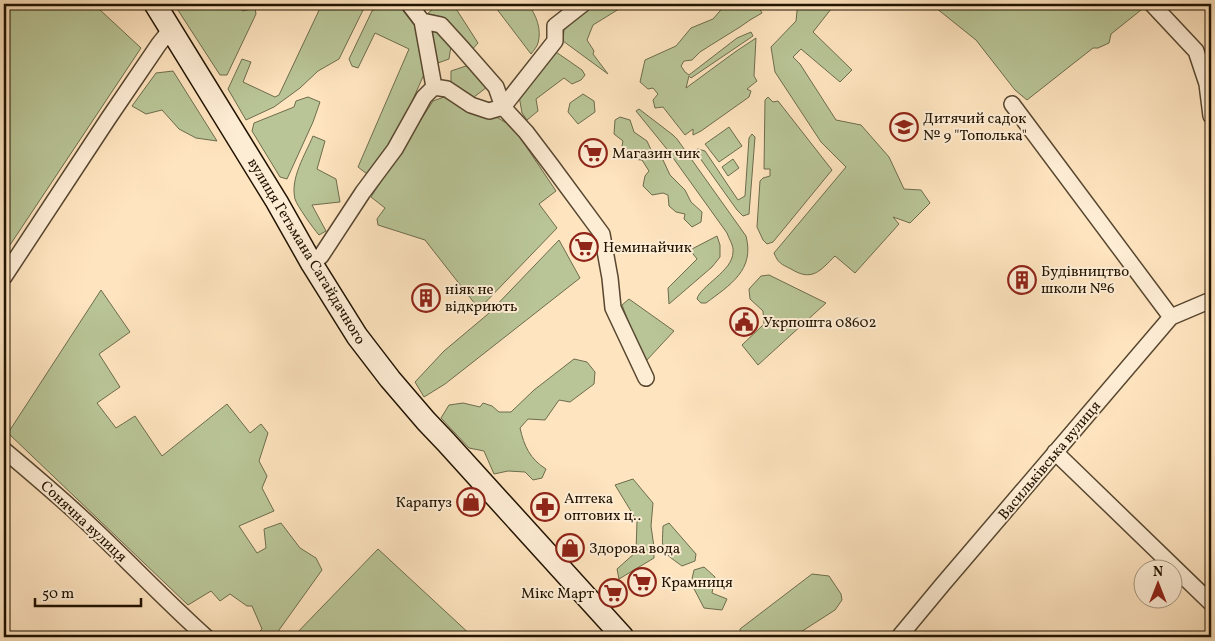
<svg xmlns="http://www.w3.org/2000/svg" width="1215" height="641" viewBox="0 0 1215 641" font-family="Vollkorn,serif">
<rect width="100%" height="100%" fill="#fee4bf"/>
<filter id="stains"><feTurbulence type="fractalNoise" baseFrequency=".004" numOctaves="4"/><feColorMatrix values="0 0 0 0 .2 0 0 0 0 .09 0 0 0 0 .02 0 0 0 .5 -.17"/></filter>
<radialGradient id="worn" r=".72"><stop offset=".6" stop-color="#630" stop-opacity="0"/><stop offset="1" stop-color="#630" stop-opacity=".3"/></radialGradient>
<!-- green -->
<path fill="#b9c597" stroke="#6d6c4c" d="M4,4H95L99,9L141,48L4,254Z
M174,4H207L219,9L224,4H238L235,6L243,11L255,8L256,14L227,75H220Z
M322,4H366L339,59L318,71L300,88L274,107L246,120L228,89L242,59L251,62L243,82L275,97L279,95Z
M381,4L400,7L418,30L425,72L399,131L367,174L358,167L409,49L375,33L358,68L352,66L349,59L372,11Z
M438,4H453L478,43L470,52L451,46L449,59L438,63L429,41L424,17Z
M493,4H528C536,15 542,29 538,43C537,47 533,51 531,54Z
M593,4H627L593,25L587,40L594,51L593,54L608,74L563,41L564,30Z
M726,4H757L762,13L750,20L740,27L711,45L700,52L692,60L684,61L681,66L685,72L689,75L737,38L751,32L753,36L691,78L689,76L686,88L735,52L756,38L754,76L757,81L747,89L751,91L749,97L701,131L693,135V129L685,135L663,107L655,108L653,100L658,94L653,88L648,89L640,82L645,60L676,46L691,28L713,19Z
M801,4H835L813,32L852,70L840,82L801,49L793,57L800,64L836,120L861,125L889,157L904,189L921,190L930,203L910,223L893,217L899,224L855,273L835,256C820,271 812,282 791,269C781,264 778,263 774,253L846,167L821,142L775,72L771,47L796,21L797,11Z
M931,4H1144L1146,6L1111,34L1109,43L1098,48H1093L1027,100L1015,90L976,40Z
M556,52L582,70L585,75L581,80L572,84L564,78L536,99L538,111L527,120L522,113L519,96Z
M472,64L487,87L474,97L451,82V71Z
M173,71L217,141L196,138L179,129L162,110L146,114L132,106L156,73Z
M583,94L594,101L595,112L578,124L568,112L570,103Z
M308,97L320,102L313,122L287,179L280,177L252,131L254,123L294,107L296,101Z
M444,97L470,112L493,115L513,127L556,191L539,204L557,228L479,309L425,240L378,225L377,219L385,208L371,197L433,101Z
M768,97L773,102L778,101L832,170L773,242L767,244L763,240L757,227L760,181L763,178L770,176V169H764L765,100Z
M639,109L673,135L677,139L746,236C755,270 730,285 706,303H701L697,299C700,286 733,271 733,252C734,246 729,239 727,233L666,148L636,111Z
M620,117L630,120L634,132L647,141L652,152L663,160L670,175L685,190L691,202L702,212L701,222L692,227L684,219L685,214L676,212L669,206L668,195L663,193L652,195L643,186L645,176L649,171L642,160L632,159L621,151L623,141L614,134L615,120Z
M729,127L742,146L719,162L705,144Z
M752,134L755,137L749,214L743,216L737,210L697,154L695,150L698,149L705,151L738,200L745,196L749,138Z
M313,136L325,141L317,169L336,179L340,202L312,205L326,231L319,235C313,228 297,206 295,199C290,178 305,155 313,136Z
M733,159L739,168L728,176L722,167Z
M717,236L720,245V257L712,267L669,304L668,288L697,259L690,250Z
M559,240L580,278L445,384L424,397L415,382L444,351L488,314Z
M769,275L826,303L758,365L742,345L764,324L763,311L750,299L749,289L761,276Z
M101,290L130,332L99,354L120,387L97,403L116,428L135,416L162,456L227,404L250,433L261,424L268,433L259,461L267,476L262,488L274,511L239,526L257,553L266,548L264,529L281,523L300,548L316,558L322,570L274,637H254L262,629L252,606H247L230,594L220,601L211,591L188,605L8,433Z
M629,299L674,331L646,361L636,341L622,305Z
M574,359L587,362L595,372L594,384L570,402L559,400L545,420L528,419L520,428C524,446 530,459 546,469L542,478L533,480L525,472L508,471L494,474L484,451L469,448L441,418L449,405L463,403L480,407L483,403L492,406L499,412H511L534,390Z
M633,479L653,503L651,526L654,547V558L619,579L617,569L636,552L637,521L615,485Z
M669,523L696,554L695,561L682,566C660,550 662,553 663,526Z
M378,549L473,637H293Z
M704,567L715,577L712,593L727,599L722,610L704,608L691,583L694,570Z
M812,574L829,576L841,594L842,600L835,610L793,637H740V629Z"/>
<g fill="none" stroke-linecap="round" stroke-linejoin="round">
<defs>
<path id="minor" d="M409,4L422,21L434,87
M1152,4L1196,51L1207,84L1211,116
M422,21L441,25L461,47L496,87L503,107L526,132L551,165L602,234L610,278L613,308L646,378
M1012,104L1171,317
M312,264L321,256L363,192L395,149L424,97L434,87L447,89L471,105L489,111L503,107L555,41V26L583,4
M4,277L108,119L159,44L171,29
M4,450C35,476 66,502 96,531C133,566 168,603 206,637
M1055,452L1211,603
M899,637L943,584L1171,317L1211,300"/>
<path id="secondary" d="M155,4L277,202L312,264L357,336L390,379L426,421L446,442L623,637"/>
</defs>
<!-- minor casing -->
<use href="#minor" stroke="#584730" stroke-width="18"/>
<!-- secondary casing -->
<use href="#secondary" stroke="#211301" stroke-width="24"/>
<!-- minor -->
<use href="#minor" stroke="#feedd5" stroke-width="15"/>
<!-- secondary -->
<use href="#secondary" stroke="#feedd5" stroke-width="21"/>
</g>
<!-- icons -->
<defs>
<symbol id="school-ring" viewBox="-11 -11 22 22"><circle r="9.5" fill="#feedd5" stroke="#8f2418" stroke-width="1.5"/><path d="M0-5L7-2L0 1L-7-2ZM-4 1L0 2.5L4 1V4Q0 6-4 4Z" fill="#8f2418"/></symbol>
<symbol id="supermarket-ring" viewBox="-11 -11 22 22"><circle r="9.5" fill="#feedd5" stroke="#8f2418" stroke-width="1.5"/><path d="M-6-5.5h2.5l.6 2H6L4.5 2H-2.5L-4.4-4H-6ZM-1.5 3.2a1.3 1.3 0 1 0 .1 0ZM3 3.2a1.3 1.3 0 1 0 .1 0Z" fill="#8f2418"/></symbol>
<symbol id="building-ring" viewBox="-11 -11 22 22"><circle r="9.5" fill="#feedd5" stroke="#8f2418" stroke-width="1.5"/><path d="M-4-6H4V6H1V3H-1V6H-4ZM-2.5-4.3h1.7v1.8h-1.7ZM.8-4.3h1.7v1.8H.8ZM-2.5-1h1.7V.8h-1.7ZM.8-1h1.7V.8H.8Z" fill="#8f2418"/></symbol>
<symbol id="civic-ring" viewBox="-11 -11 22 22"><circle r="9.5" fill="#feedd5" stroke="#8f2418" stroke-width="1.5"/><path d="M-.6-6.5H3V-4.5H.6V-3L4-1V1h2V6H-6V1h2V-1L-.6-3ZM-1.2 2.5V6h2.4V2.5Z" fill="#8f2418"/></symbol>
<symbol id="shop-ring" viewBox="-11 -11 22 22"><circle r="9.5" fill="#feedd5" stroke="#8f2418" stroke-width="1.5"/><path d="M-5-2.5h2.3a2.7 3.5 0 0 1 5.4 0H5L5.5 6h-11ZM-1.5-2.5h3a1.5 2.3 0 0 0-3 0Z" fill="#8f2418"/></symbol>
<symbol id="pharmacy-ring" viewBox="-11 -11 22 22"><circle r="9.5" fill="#feedd5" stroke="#8f2418" stroke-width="1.5"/><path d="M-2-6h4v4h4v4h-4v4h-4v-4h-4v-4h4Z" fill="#8f2418"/></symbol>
</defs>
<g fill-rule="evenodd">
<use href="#school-ring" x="888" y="111" width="32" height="32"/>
<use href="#supermarket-ring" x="577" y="137" width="32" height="32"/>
<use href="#supermarket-ring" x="568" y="231" width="32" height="32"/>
<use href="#building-ring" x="1006" y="264" width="32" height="32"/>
<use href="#building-ring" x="410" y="282" width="32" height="32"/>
<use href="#civic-ring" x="728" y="306" width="32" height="32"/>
<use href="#shop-ring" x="455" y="486" width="32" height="32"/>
<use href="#pharmacy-ring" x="529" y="491" width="32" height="32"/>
<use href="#shop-ring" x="554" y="532" width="32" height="32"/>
<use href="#supermarket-ring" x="626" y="566" width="32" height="32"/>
<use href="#supermarket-ring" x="597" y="577" width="32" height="32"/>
</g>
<g text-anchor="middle" stroke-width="4" stroke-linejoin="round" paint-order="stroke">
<!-- poi labels -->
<g font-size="15" fill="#211301" stroke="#feedd5" text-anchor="start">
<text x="923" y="123">Дитячий садок<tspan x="923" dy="17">№ 9 "Тополька"</tspan></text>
<text x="612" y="158">Магазин чик</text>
<text x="603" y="252">Неминайчик</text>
<text x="1041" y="276">Будівництво<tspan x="1041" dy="17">школи №6</tspan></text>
<text x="445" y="294">ніяк не<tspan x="445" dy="17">відкриють</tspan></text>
<text x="763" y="327">Укрпошта 08602</text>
<text x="564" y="503">Аптека<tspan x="564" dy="17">оптових ц‥</tspan></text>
<text x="452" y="507" text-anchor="end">Карапуз</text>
<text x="589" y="553">Здорова вода</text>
<text x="661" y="587">Крамниця</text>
<text x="594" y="598" text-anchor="end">Мікс Март</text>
</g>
<!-- street labels -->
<g font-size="15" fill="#211301" stroke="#feedd5">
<text transform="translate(307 251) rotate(59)" y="5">вулиця Гетьмана Сагайдачного</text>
<text transform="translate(1049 460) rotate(-50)" y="5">Васильківська вулиця</text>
<text transform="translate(84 521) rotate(43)" y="5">Сонячна вулиця</text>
</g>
</g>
<!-- margin -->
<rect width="1215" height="641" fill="none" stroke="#fee4bf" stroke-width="20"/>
<rect x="5" y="5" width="1205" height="631" fill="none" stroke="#211301" stroke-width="2.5"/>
<rect x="10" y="10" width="1195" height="621" fill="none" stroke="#211301"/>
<!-- north arrow -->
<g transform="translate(1158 584)"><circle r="24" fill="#feedd5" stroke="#a69680"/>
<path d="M0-4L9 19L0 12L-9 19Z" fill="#8f2418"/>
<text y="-8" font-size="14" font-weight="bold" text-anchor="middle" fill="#211301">N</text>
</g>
<!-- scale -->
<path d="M35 598v8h106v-8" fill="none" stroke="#211301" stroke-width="2.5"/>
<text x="42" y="598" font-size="15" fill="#211301" stroke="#feedd5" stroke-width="4" paint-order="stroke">50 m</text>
<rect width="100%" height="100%" filter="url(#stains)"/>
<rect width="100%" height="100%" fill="url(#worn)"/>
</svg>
